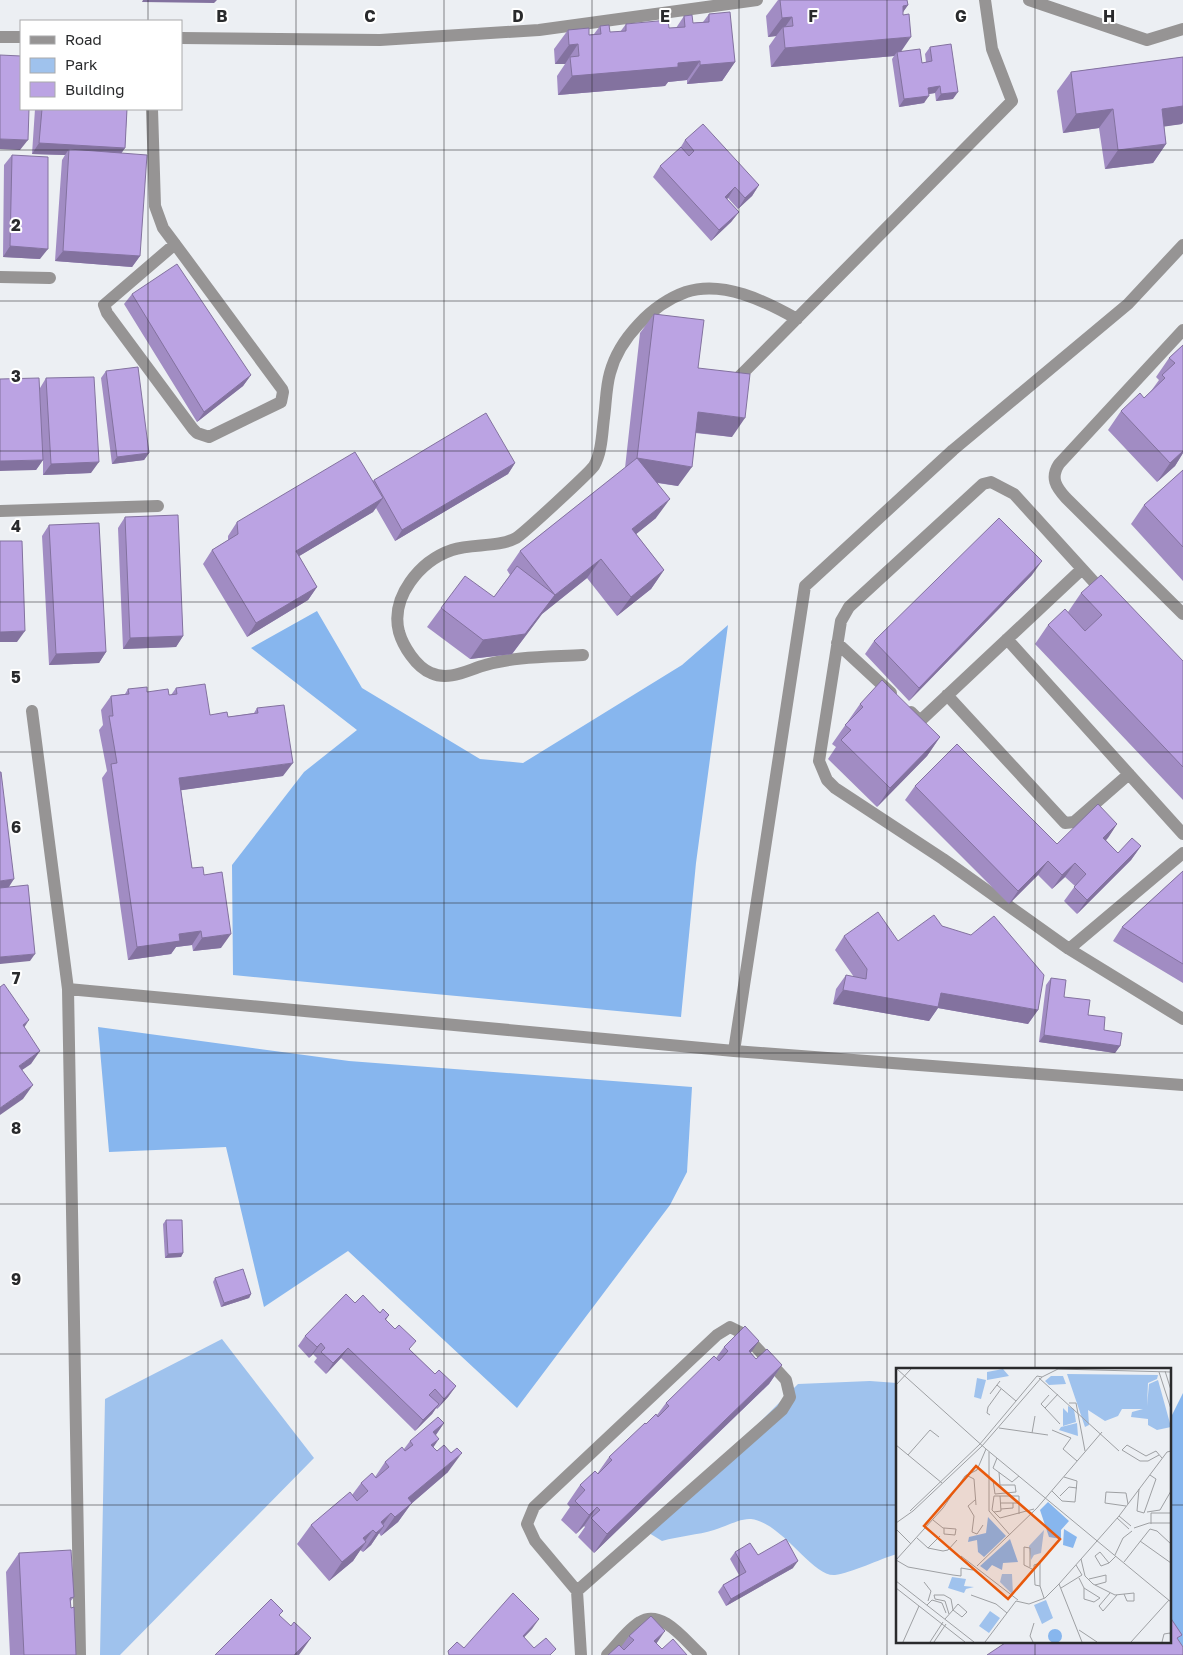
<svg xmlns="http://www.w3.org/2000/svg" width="1183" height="1655" viewBox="0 0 1183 1655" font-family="'Golos Text',sans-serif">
<rect width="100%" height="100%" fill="#eceff3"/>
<!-- green -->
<path fill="#9fc2ed" d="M222,1339L314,1458L120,1655H100L105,1399Z
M870,1381L897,1383V1554C880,1559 851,1573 835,1575C812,1577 783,1523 751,1519C740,1518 725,1527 714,1530C698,1535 679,1536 662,1541L649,1533L798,1384Z"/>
<!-- forest -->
<path fill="#87b6ee" d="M317,611L362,688L480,759L523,763L682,665L728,625L696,863L681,1017L233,975L232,865L304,772L357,730L251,648Z
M98,1027L349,1061L692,1087L687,1172L670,1205L517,1408L348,1251L264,1307L226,1147L109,1152Z
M1183,1393V1647L1169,1626V1421Z"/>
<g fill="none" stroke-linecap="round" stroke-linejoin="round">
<!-- minor -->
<path stroke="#969494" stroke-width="12" d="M152,109L155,206L163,228L175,244L282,389L283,392L281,402L209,437L197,433L193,429L107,313L104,305L175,244
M0,277L50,278
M1183,330L1059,464C1050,478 1056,487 1066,498L1183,614
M736,380L1012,101L992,49L985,0
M0,511L158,506
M1104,593L1014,494L991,482L983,484L849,607L841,621L819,761L827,780L835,788L943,859L1069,949L1183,1019
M1007,639L1183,834
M837,643L891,693
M583,655C550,657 514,656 482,666C466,671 448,681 431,673C416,667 403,646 399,632C390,597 420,561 452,550C472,543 497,548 516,538C523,534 589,473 594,466C602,452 602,433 604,418C606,403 606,387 610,373C619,339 652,304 686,292C723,280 765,301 797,319
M947,695L1065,823L1074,822L1129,774
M32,711L68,989L80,1655
M911,712L920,721L1082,569
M1069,949L1183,853
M68,989L734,1051L1183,1085
M734,1051L805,586L953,450L1128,304L1183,245
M577,1591L782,1410L790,1397L786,1380L744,1334L730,1327L717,1335L534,1507L527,1524L535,1541L577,1591L581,1655
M607,1655C617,1645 628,1629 640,1622C662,1608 686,1642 701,1655"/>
<!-- tertiary -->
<path stroke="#969494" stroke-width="12" d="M1029,0L1147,40L1183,29
M0,37H21
M181,38L380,40L539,30L757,0"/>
</g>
<!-- wall -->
<path fill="#a18cc3" d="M778,0H907L908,5L903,12L901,51L922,63L926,62L925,54L930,47L953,99L936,101L935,93L928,94L924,103L899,107L892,59L894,56L771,67L769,46L776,36L768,37L766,16Z
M709,14L735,62L722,81L687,84V80L668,82L665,86L558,95L557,76L565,64H555L554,49L568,30L589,35L594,34L600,26L610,32H620L626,24L669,28H676L684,16L693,23L703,22Z
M1183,57V122L1182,124L1164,126L1166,144L1153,163L1105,169L1099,128L1063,133L1057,91L1071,72Z
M35,109H127L125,148L121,153L140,256L132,267L55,261L62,160L65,155L32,154Z
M685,140L759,185L752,196L738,209L728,198L727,199L739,212L731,222L711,241L653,177L660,166L679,150Z
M12,155L40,259L3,257L4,165Z
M132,294L251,375L243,386L197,422L124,304Z
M654,314L698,368L732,437L695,433L678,486L657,483L656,518L636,534L664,570L651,589L617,616L587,578L542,614L512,654L470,659L427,627L441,608L494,597L510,575L507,570L520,551L625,468L640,333Z
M1183,345V453L1175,466L1157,482L1108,430L1121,411L1144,398L1151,391L1159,380L1156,377L1169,358Z
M106,371L149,453L144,460L112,464L101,378Z
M46,378L91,473L43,475V460L36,470L40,388Z
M515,463L508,474L395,541L376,508L373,512L299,556L317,587L308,600L247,637L203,564L212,550L228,540V536L237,522L373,481L374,480Z
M1183,470V581L1131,524L1144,505Z
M125,517L183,636L176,647L123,649L118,528Z
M49,525L106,652L99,663L49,665L42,536Z
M1032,575L909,701L865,654L874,641Z
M1081,593L1183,661V800L1035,644L1048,625L1068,612Z
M176,688L210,715L228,717L254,713L257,708L283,776L181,790L192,868L204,875L221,948L193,951L192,945L176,947L171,954L128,960L102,778L107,771L99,730L103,725L101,710L111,696L125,694L128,689L169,695H171Z
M860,704L940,737L927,756L877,807L828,759L836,747L832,744Z
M915,786L1057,844L1117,824L1106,840L1118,853L1141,846L1131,860L1077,914L1064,901L1075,886L1065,877L1052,889L1038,875L1009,904L905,800Z
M1183,871V983L1113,941L1122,927Z
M942,926L1038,1010L1028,1024L938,1008L929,1021L833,1004L836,989L846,975L854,977L835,950L844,936L898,941Z
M1051,978L1064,997L1088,1015L1120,1046L1115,1053L1039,1042L1046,985Z
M166,1220L183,1253L181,1257L165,1258L163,1224Z
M215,1278L251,1294L249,1298L221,1307L213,1282Z
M355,1303L389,1315L386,1320L410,1350L435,1374L456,1386L448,1397L437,1409L436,1408L432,1414L415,1431L341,1358L326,1374L314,1362L317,1358L313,1354L309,1358L298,1346L305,1336Z
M724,1347L751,1353L756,1359L782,1365L769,1384L594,1553L578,1537L585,1527L584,1526L576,1534L561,1520L570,1507L567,1504L580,1485L597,1474L609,1457L657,1415L666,1403L716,1358Z
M444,1423L436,1435L433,1447L448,1472L411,1504L398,1522L381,1536L379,1533L371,1545L363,1552L360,1550L353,1561L329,1581L297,1544L311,1525L352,1495L361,1483L375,1477L385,1462L404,1449L410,1441Z
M735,1552L758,1555L793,1568L726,1606L718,1592L723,1585L739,1575L730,1559Z
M19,1553L74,1597L70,1602L71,1608L76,1655H10L6,1572Z
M629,1636L657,1644L662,1649L608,1655L621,1647Z"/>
<!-- shaded-wall -->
<path fill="#83729f" d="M143,0H217L214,3L142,2Z
M908,5L894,25L903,6Z
M792,17L783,30V27L776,36L768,37L782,18Z
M911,37L898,56L897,52L894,56L771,67L785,48Z
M578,44L565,64H555L569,45Z
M700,61L687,80L668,82L665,86L558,95L572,76L678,63Z
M735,62L722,81L687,84L700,65Z
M940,86L935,93L923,95L928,88Z
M958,92L953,99L936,101L941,94Z
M929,96L924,103L899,107L904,99Z
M1183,106V122L1182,124L1148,129L1162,109Z
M1113,109L1099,128L1063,133L1076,114Z
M0,139L28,140L20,150L0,149Z
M39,143L125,148L118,158L69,149L65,155L32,154Z
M1166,144L1153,163L1105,169L1118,150Z
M759,185L752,196L738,209L745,198Z
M735,187L728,198L718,207L725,197Z
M739,212L731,222L711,241L719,230Z
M10,246L48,249L40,259L3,257Z
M63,251L140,256L132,267L55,261Z
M251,375L243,386L197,422L204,412Z
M698,412L745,418L732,437L684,431Z
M1183,451V453L1175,466L1157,482L1170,463Z
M149,453L144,460L112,464L117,457Z
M637,458L692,467L678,486L624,477Z
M43,460L36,470L0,471V461Z
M99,462L91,473L43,475L51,464Z
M515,463L508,474L395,541L402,530Z
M383,498L373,512L286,564L296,551Z
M670,499L656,518L619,548L632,529Z
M601,559L587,578L542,614L512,654L470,659L483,640L555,595Z
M1042,561L1032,575L909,701L919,688Z
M664,570L651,589L617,616L631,597Z
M317,587L308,600L247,637L256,623Z
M25,631L17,642H0V632Z
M183,636L176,647L123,649L130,638Z
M106,652L99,663L49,665L56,654Z
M940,737L927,756L877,807L890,788Z
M293,763L283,776L169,792L179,778Z
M1117,824L1108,838L1094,852L1103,838Z
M1141,846L1131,860L1077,914L1087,900Z
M1048,861L1038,875L1009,904L1018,891Z
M1075,863L1065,877L1052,889L1062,875Z
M14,879L7,890L0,891V881Z
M201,931L192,945L176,947L171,954L128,960L137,947L179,934Z
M231,934L221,948L193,951L202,938Z
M35,954L30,961L0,964V957Z
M843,990L941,993L1038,1010L1028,1024L938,1008L929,1021L833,1004Z
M29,1020L20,1034L23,1025Z
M1044,1035L1120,1046L1115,1053L1039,1042Z
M40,1051L31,1064L9,1079L19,1066Z
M33,1085L23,1099L0,1115V1108Z
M183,1253L181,1257L165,1258L168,1254Z
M251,1294L249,1298L221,1307L224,1303Z
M759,1341L746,1360L749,1351Z
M321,1343L313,1354L309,1358L317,1347Z
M348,1348L341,1358L326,1374L333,1363Z
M782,1365L769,1384L594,1553L607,1534Z
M456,1386L448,1397L437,1409L444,1399Z
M439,1404L432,1414L415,1431L423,1420Z
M444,1423L430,1443L433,1432Z
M439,1439L426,1458L431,1445Z
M462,1453L448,1472L411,1504L398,1522L381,1536L408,1498Z
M597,1507L584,1526L576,1534L589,1515Z
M391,1513L378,1532L384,1526L371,1545L363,1552L376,1533L381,1522Z
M373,1530L362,1545L366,1542L353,1561L329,1581L342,1562L363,1538Z
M798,1561L793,1568L726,1606L731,1599Z
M539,1619L532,1629L515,1647L523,1636Z
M665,1631L652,1650L654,1641Z
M311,1638L299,1655H294Z"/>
<!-- building -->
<path fill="#bba3e3" stroke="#83729f" d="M780,0H907L908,5L903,6V15L909,14L911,37L785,48L783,27L793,26L792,17L782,18Z
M730,12L735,62L700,65V61L678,63V67L572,76L570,57L579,56L578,44L569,45L568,30L589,28V35L601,34L600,26L609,25L610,32L626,31V24L668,20L669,28L685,27L684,16L692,15L693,23L709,22V14Z
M951,44L958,92L941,94L940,86L928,88L929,96L904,99L897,52L920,49L922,63L932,61L930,47Z
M0,55L21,56V109H29L28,140L0,139Z
M1183,57V106L1162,109L1166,144L1118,150L1113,109L1076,114L1071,72Z
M42,109H127L125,148L39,143Z
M703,124L759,185L745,198L735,187L725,197L739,212L719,230L660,166L681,147L689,156L694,151L685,140Z
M69,149L147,155L140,256L63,251Z
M12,155L48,157V249L10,246Z
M177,264L251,375L204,412L132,294Z
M654,314L704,320L698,368L750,374L745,418L698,412L692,467L637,458Z
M1183,345V451L1170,463L1121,411L1140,393L1144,398L1165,378L1162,375L1175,363L1169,358Z
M138,367L149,453L117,457L106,371Z
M94,377L99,462L51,464L46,378Z
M39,378L43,460L0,461V379Z
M486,413L515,463L402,530L374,480Z
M355,452L383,498L296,551L317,587L256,623L212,550L238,534L237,522Z
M637,458L670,499L632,529L664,570L631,597L601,559L555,595L520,551Z
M1183,470V547L1144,505Z
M178,515L183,636L130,638L125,517Z
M999,518L1042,561L919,688L874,641Z
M99,523L106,652L56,654L49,525Z
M0,541H22L25,631L0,632Z
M517,566L555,595L525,634L483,640L441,608L465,576L494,597Z
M1101,575L1183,661V767L1048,625L1065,609L1085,631L1102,615L1081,593Z
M882,680L940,737L890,788L841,740L851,730L845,725L863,707L860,704Z
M205,684L210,715L227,712L228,717L258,713L257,708L284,705L293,763L179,778L192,868L203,867L204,875L222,872L231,934L202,938L201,931L179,934L180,941L137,947L111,764L117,763L109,716H113L111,696L129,694L128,689L147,687V692L168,689L169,695L177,694L176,688Z
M957,744L1057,844L1098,804L1117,824L1103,838L1118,853L1132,838L1141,846L1087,900L1074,887L1086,874L1075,863L1062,875L1048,861L1018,891L915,786Z
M0,772H1L14,879L0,881Z
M1183,871V964L1122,927Z
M28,885L35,954L0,957V888Z
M878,912L898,941L934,915L942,926L971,935L994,916L1044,975L1038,1010L941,993L938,1007L843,990L846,975L866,979L867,969L844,936Z
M1051,978L1066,980L1064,997L1090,1000L1088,1015L1105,1017L1104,1030L1122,1033L1120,1046L1044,1035Z
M4,984L29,1020L23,1025L40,1051L19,1066L33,1085L0,1108V987Z
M166,1220H182L183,1253L168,1254Z
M243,1269L251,1294L224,1303L215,1278Z
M346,1294L355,1303L363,1295L380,1313L383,1309L389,1315L385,1319L395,1329L399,1325L416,1341L409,1349L435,1374L439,1370L456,1386L444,1399L435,1389L429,1395L439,1404L423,1420L348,1348L333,1363L321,1352L325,1348L321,1343L317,1347L305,1336Z
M745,1326L759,1341L749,1351L756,1359L767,1349L782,1365L607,1534L591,1518L600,1510L597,1507L589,1515L575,1501L585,1490L580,1485L595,1471L598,1474L612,1460L609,1457L645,1423L646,1424L656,1414L658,1417L669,1406L666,1403L714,1356L719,1361L728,1351L724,1347Z
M438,1417L444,1423L433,1432L439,1439L431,1445L437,1451L444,1445L451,1453L457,1448L462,1453L408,1498L412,1503L395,1517L391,1513L381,1522L384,1526L376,1533L373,1530L363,1538L366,1542L342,1562L311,1525L350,1492L357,1501L368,1491L361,1483L372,1473L376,1478L389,1467L385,1462L402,1447L405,1451L413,1445L410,1441Z
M786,1539L798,1561L731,1599L723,1585L746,1572L735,1552L750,1543L758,1555Z
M71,1550L74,1597L70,1598L71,1608L74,1607L76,1655H24L19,1553Z
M513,1593L539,1619L523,1636L534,1648L546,1638L556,1649L550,1655H449L448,1651L457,1642L464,1648Z
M271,1599L283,1611L279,1615L291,1626L294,1622L311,1638L294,1655H215Z
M651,1616L665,1631L654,1641L662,1649L673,1639L687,1655H608L619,1645L624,1650L634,1640L629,1636Z
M1169,1617H1170L1182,1635L1177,1638L1183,1647V1655H987L1008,1641H1169Z"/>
<!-- grid -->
<path fill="none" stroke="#292a2c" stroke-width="1" stroke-opacity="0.55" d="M148,0V21M296,0V1655M444,0V1655M592,0V1655M739,0V1655M887,0V1655M1035,0V1369M148,109V1655M0,150H1183M0,301H1183M0,451H1183M0,602H1183M0,752H1183M0,903H1183M0,1053H1183M0,1204H1183M0,1354H1183M0,1505H897M1169,1505H1183M1035,1641V1655"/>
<!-- overview -->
<g transform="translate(896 1368)">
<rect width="275" height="275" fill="#eceff3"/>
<path d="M107,1L113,8L91,12V4ZM171,6L262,7L261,11L252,15L251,38L253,16L262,12L275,59L261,62L252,57V51L235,49L236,44L247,41H226L222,48L209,53L192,42L193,57L189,59ZM155,8H167L170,16L153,17L149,13ZM81,10L90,12L85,31L78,29ZM172,38L178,41L180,54L167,58V40L172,45ZM181,55L182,68L163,62L165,59ZM148,162L145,185L138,187L135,192L133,178ZM106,206H116L117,227L104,214ZM56,209L70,211L68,218L78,219L70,221L68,225L52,220ZM150,232L157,250L146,256L138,237ZM94,243L104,250L93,265L83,258Z" fill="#9fc2ed"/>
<path d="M152,134L173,153L165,162V171L153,169L144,142ZM92,149L110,168L88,189L82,184L81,172L72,174L73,169L90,165ZM168,161L181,169L177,180L167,177ZM114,171L122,194L107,195L106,202L96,197L91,203L84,198ZM152 268a7 7 0 1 1 14 0a7 7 0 1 1-14 0Z" fill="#87b6ee"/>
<path fill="none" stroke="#9ea0a3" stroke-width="1" d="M1,1L90,81L275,234M269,3L275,22M263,4L275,41M146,9L162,1L275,4M143,10L223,83M0,17L15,1M101,17L120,33M94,26L104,13M162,26L149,40L164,56M173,35H180L189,83M149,40L145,36L153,27M94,47L91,45L92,39L105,21M103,60L152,67M156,62L175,70L167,81L181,93M136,65L139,48M0,77L46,115M93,84V143L114,167M12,87L34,62L43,69M263,87L252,93H244L226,82L231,77L250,88L260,83L266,90M101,90L97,100L116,114L123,108M70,107L78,111L80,137M97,112L99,126L120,124L119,117H104L103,104M243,121L241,143L248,145L260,111L254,107M156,123L166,133L179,134L181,113L168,109M164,128L173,119L181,120M79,132L72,138L78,148L76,164L81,166L87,157M105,135H123V146M123,135V128H98L96,142L104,150L138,141M230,138L209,135L210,124L230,125L232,136M105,141L117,140V135M98,144L105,143L104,128M251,144L264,142L275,123M223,148L235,158M221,150L233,161M37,152L47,160H48L60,161L59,167L48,166V160M0,155L17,143L86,78L146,9L141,8L84,76L14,143M255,156V145H275M238,160L253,155H275M0,161L15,176M21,170L32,180L47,183L52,182L61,172M244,173L275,195M32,180L44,168M219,187L227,170L236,163M65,188L122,232M185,191L189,208L197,216L219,227L238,225V233H231L228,226M0,192L47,140L69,108L81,102L90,81M0,192L12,199L57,207L65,208V200L77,202M228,194L254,161L261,163L275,176M213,195L204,184L199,188L205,198L213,195L220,188M81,198L141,140L206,64M134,199V180L128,179V197L138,202M183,210L188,220L204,230L198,234L188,231V220M193,211L210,207V214L199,217M0,213L78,274M28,214L35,223L32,233M163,216L186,274M144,218V195L138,197L139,217L144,218L148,230M0,220L69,274M165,220L186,207L180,197M214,225L203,238L207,243L221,227M75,227L100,236L111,245M31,237L36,232L46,235L50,245M53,246L49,233L39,231L38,227H48L55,231L57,242M49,251L57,242L66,249L71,244L62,236L57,242M183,262L201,274M7,274L23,238M34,274L47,254M38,274L50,256M89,274L120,233L133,236L149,230L163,216L223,148L271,84L275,83M137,274L134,268L138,255M235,274L273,232M266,274L268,266L274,265L275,269"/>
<path fill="#e8590c" fill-opacity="0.15" stroke="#e8590c" stroke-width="2.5" d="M80,98L164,171L112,231L28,158Z"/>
<rect width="275" height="275" fill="none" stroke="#292a2c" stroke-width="2.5"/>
</g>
<g font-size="16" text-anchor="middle" font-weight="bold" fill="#292a2c" stroke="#fff" stroke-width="4" stroke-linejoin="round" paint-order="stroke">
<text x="222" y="22">B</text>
<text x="370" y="22">C</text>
<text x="518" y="22">D</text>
<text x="665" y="22">E</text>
<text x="813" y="22">F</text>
<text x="961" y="22">G</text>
<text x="1109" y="22">H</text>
<text x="16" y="231">2</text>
<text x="16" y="382">3</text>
<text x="16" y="532">4</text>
<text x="16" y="683">5</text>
<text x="16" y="833">6</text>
<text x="16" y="984">7</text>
<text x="16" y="1134">8</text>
<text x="16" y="1285">9</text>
</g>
<!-- legend -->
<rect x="20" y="20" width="162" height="90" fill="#ffffff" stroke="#a9aaab"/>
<rect x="30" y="36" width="25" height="8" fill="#969494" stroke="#a9aaab"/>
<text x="65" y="45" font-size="15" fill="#292a2c">Road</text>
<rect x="30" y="58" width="25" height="15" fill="#9fc2ed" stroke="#a9aaab"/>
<text x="65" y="70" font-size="15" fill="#292a2c">Park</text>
<rect x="30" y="82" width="25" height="15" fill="#bba3e3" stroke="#a9aaab"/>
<text x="65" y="95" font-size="15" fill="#292a2c">Building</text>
</svg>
